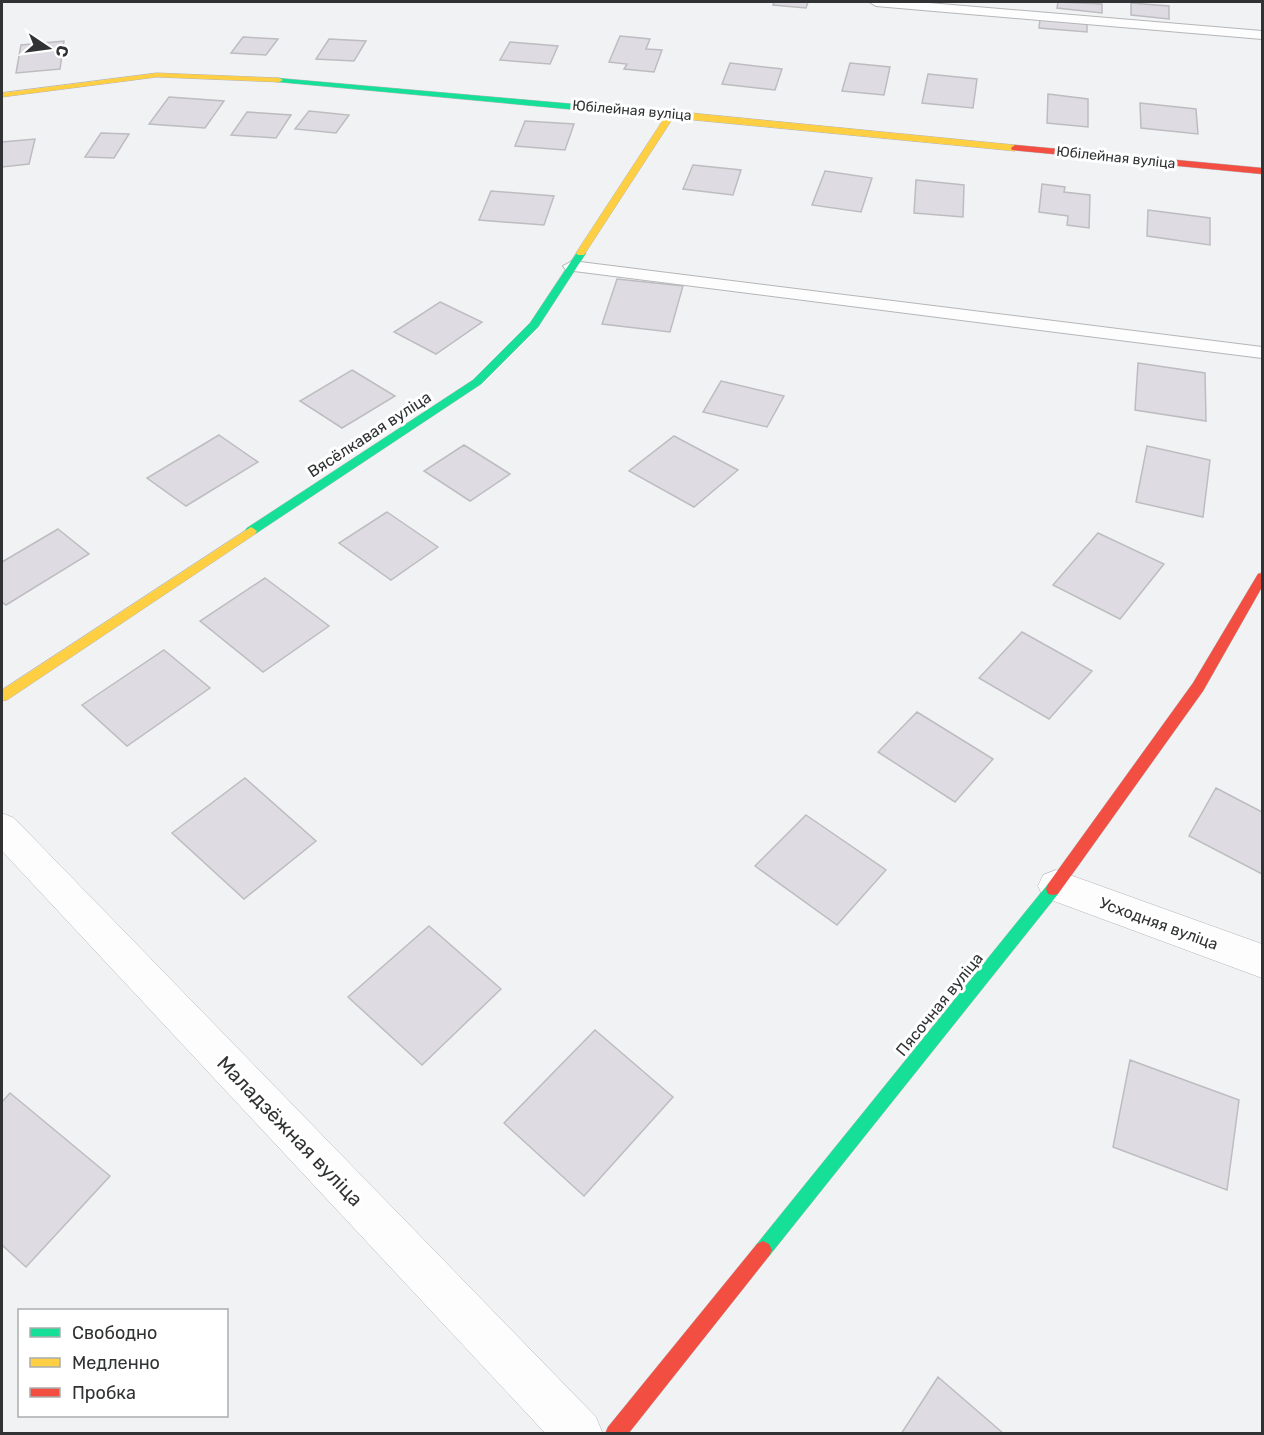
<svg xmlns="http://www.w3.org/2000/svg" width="1264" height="1435" viewBox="0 0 1264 1435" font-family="Rubik,sans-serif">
<rect width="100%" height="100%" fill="#f0f2f4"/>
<!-- building -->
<path fill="#dfdbe3" stroke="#bdbdbf" stroke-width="1.5" d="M774,2H808L806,8L773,5Z
M1058,2L1102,4V13L1057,8Z
M1131,3L1169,6V19L1131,15Z
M1040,19L1087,24V32L1039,28Z
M620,36L650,39L646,49L662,50L654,72L624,69L627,64L609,62Z
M243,37L278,39L266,55L231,53Z
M329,39L366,41L354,61L316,59Z
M64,41L60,69L16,73L21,45Z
M510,42L558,46L550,64L500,60Z
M730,63L782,69L775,90L722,84Z
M850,63L890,67L884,95L842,91Z
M928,74L977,79L973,108L922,103Z
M1048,94L1088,99V127L1047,123Z
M169,97L224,101L205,128L149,124Z
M1140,103L1196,109L1198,134L1141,128Z
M309,111L349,115L336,133L295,129Z
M247,112L291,115L276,138L231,135Z
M525,121L574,124L565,150L515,146Z
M101,133L129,134L114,158L85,157Z
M35,139L29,164L2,167V142Z
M693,165L741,170L733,195L683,189Z
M825,171L872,178L861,212L812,205Z
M916,180L964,185L963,217L914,213Z
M1042,184L1065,187L1064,192L1090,195L1089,228L1067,225L1068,216L1039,212Z
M491,191L554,196L544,225L479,220Z
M1148,210L1210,218V245L1147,236Z
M617,279L683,286L670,332L602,324Z
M440,302L482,322L436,354L394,332Z
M1138,363L1205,373L1206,421L1135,410Z
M352,370L395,396L342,428L300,401Z
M721,381L784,396L767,427L703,412Z
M219,435L258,462L186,506L147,478Z
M674,436L738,470L694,507L629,471Z
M464,445L510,474L470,501L424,471Z
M1147,446L1210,460L1203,517L1136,502Z
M387,512L438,547L391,580L339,543Z
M58,529L89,554L6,605L2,602V562Z
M1098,533L1164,564L1120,619L1053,585Z
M265,578L329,626L263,672L200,621Z
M1022,632L1092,671L1049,719L979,678Z
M164,650L210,688L127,746L82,705Z
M917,712L993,759L955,802L878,752Z
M245,778L316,841L244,899L172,833Z
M1216,788L1262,812V874L1189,836Z
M806,815L886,870L837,925L755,866Z
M429,926L501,989L422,1065L348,997Z
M595,1030L673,1097L584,1196L504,1123Z
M1130,1060L1239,1100L1227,1190L1113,1147Z
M10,1093L110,1176L26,1267L2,1245V1102Z
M938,1377L1004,1434H901Z"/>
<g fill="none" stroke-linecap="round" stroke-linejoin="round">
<defs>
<path id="lane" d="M869,2H917L1262,31V39L876,6Z
M572,261L1262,347V358L566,270L563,266Z"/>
<path id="street" d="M2,813L14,818L596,1417L603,1434H546L2,851Z
M1056,870L1262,944V978L1043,897L1038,886L1043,875Z"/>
<path id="fast" d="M276,78L675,113L679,116L675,119L279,82H276Z
M578,251L586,253L538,327L481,384L255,534H247L245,531L247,528L473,380L530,323Z
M1053,883L1058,884L1060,889L1058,894L769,1256L763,1259L757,1256L754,1250L757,1244L1048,884Z"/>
<path id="slow" d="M157,73L279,78L283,80L279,82L157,77L2,97V93Z
M671,111L1015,145L1019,148L1015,151L673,118L584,255H578L576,253L667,114Z
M251,527L257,531L255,534L7,700L2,701V690Z"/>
<path id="jam" d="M1015,145L1262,168V174L1012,150L1011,148Z
M1262,573V587L1203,691L1058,894L1053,895L1048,894L1046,889L1048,884L1193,683L1258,574Z
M763,1241L769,1244L772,1250L769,1256L628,1434H605L608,1427L757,1244Z"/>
</defs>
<!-- lane casing -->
<use href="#lane" stroke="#b5b6b8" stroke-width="2"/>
<!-- street casing -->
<use href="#street" stroke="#b5b6b8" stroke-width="1"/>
<!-- fast casing -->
<use href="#fast" stroke="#b5b6b8" stroke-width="1"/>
<!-- slow casing -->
<use href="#slow" stroke="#b5b6b8" stroke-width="1"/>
<!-- jam casing -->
<use href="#jam" stroke="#b5b6b8" stroke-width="1"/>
<!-- lane -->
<use href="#lane" fill="#fdfdfd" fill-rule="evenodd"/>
<!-- street -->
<use href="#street" fill="#fdfdfd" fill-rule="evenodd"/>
<!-- fast -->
<use href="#fast" fill="#16e098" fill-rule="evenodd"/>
<!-- slow -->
<use href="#slow" fill="#ffcf43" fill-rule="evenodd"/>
<!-- jam -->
<use href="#jam" fill="#f24e42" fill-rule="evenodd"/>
</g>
<g text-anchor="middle" stroke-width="6" stroke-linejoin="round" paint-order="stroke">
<!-- far-street labels -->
<g font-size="14" fill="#303233" stroke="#fff">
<text transform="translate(632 110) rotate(5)" y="5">Юбілейная вуліца</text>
<text transform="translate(1116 157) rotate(6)" y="5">Юбілейная вуліца</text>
</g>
<!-- street labels -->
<g font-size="16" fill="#303233" stroke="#fff">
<text transform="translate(369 434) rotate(-33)" y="6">Вясёлкавая вуліца</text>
<text transform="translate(1159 923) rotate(20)" y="6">Усходняя вуліца</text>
<text transform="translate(939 1004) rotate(-51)" y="6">Пясочная вуліца</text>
</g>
<!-- near-street labels -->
<g font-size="20" fill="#303233" stroke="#fff">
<text transform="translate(290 1131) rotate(46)" y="7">Маладзёжная вуліца</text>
</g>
</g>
<!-- border -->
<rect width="1264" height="1435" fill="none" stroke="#303233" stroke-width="6"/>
<!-- legend -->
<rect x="18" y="1309" width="210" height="108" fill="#ffffff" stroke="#acadad" stroke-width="1.5"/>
<rect x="30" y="1328" width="30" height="9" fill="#16e098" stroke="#acadad" stroke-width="1.5"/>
<text x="72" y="1339" font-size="18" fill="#303233">Свободно</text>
<rect x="30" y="1358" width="30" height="9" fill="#ffcf43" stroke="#acadad" stroke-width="1.5"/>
<text x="72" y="1369" font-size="18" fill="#303233">Медленно</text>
<rect x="30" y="1388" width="30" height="9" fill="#f24e42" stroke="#acadad" stroke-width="1.5"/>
<text x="72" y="1399" font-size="18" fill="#303233">Пробка</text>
<!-- north arrow -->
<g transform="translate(48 48) rotate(103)" stroke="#ffffff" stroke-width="4.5" paint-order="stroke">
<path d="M0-4.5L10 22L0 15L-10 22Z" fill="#303233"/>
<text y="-9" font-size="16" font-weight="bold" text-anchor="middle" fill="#303233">С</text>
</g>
</svg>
